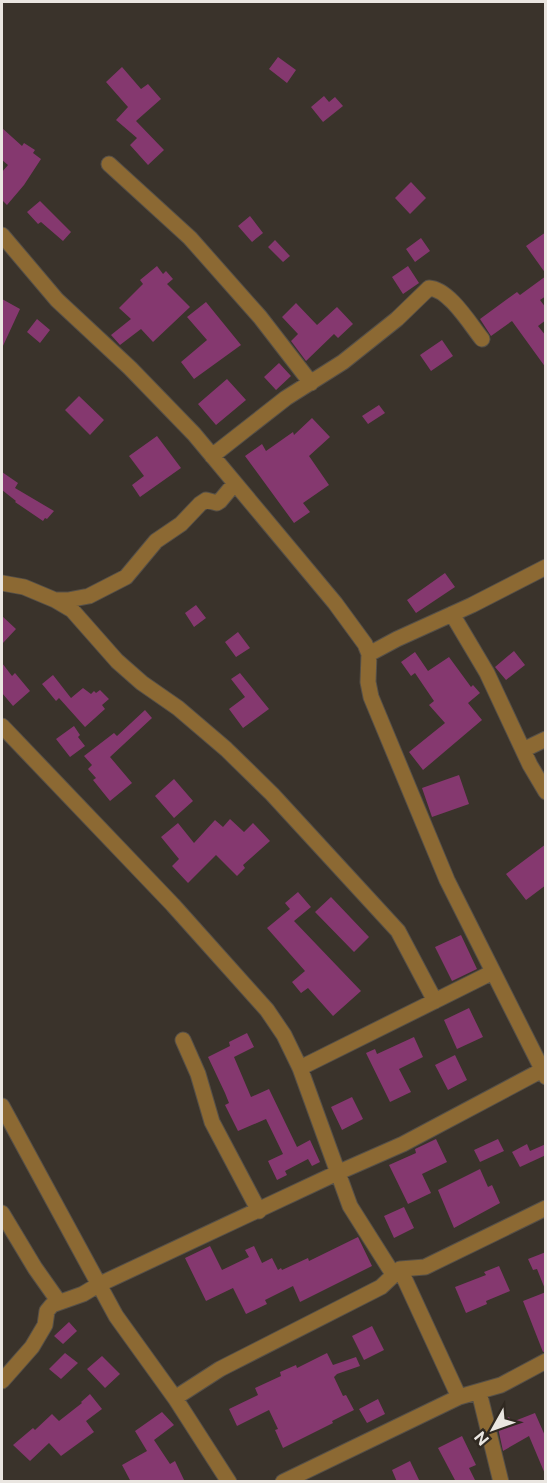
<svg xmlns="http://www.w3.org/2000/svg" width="547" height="1483" viewBox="0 0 547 1483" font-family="'Public Sans',sans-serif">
<rect width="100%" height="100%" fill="#3a332b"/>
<!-- building -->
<path fill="#85386f" d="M278,57L296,70L287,83L269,69Z
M122,67L141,89L148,84L161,99L136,121L164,150L148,165L130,145L137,138L116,120L128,107L106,82Z
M324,96L329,102L335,97L343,106L323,122L311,107Z
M2,128L22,146L24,143L35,150L33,153L41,159L24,185L7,205L2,200V172L8,165L2,160Z
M411,182L426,198L410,214L395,198Z
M40,201L71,232L63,241L41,222L38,224L27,212Z
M250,216L263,233L252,242L238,226Z
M546,232V274L526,246Z
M421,238L430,251L415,262L406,249Z
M275,240L290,256L283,262L268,247Z
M157,266L163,274L166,271L173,279L167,284L190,307L153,342L141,329L120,345L111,335L131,319L119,308L143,284L140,280Z
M408,266L419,283L403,294L392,277Z
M546,276V296L540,300L546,308V320L538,326L546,336V368L512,321L491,336L480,319L517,292L520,295Z
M2,299L20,309L2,348Z
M206,302L241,345L194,379L181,362L207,340L187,317Z
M296,303L317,325L337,307L353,324L338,338L334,334L306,361L291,341L298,334L282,317Z
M37,319L50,330L40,343L27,332Z
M442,340L453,356L431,371L420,355Z
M279,363L291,376L276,390L264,377Z
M227,379L246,400L216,425L198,404Z
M79,396L104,420L90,435L65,410Z
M379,405L385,413L368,424L362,416Z
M312,418L330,437L309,456L329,485L303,503L310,512L294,523L245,456L262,444L266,451L293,432L294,435Z
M157,436L181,468L140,497L132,485L144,476L129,456Z
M2,472L18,483L15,488L54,511L47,519L45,518L43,521L15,502L16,501L2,490Z
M445,573L455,587L416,613L407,600Z
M196,605L206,618L194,627L185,613Z
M2,616L16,629L2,644Z
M238,632L250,648L236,657L225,642Z
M514,651L525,665L506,680L495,667Z
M415,652L428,671L449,657L471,687L473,685L480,693L468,703L482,720L423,770L409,752L445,723L429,705L434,701L415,673L411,676L401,662Z
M2,663L12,676L15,673L30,691L13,706L2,693Z
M240,673L269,709L243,728L229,709L245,697L231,679Z
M53,675L71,698L83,688L91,694L94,691L96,693L100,690L109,699L102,705L105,709L85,727L59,698L56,701L42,684Z
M145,710L152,718L110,757L132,783L110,801L93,780L96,778L88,769L92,765L84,756L114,733L117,736Z
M74,726L80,735L78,737L85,746L70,757L56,739Z
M459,775L469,804L432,817L422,788Z
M174,779L193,801L174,818L155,796Z
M230,819L244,832L253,823L270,841L243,865L245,868L237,876L216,855L188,883L172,866L179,859L161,837L178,823L194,843L215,820L223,827Z
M546,844V885L526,900L506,874Z
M298,892L311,907L294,921L361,991L333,1016L308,988L301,993L292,982L305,971L267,928L290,909L285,903Z
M331,897L369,937L354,952L315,912Z
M461,935L477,969L452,981L435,947Z
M469,1008L483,1037L457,1049L444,1020Z
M247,1033L254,1047L234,1057L251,1097L269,1089L297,1147L310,1140L320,1162L312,1166L308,1159L285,1171L287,1175L277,1180L268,1161L283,1154L266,1119L238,1131L225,1105L229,1103L225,1093L208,1057L230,1046L229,1042Z
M414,1037L423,1057L399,1069L411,1092L390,1102L366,1053L375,1049L377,1054Z
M455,1055L467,1080L448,1090L435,1065Z
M352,1097L363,1119L342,1130L331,1107Z
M436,1139L447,1162L422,1174L431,1193L408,1204L389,1165L416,1153L415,1149Z
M498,1139L504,1151L480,1162L474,1150Z
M527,1144L530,1151L546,1144V1155L520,1167L512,1152Z
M480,1169L488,1187L492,1185L500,1203L454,1228L438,1190Z
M404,1207L414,1228L394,1238L384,1216Z
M358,1237L372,1266L300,1302L293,1286L265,1300L267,1304L246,1314L233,1288L206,1301L185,1258L210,1246L222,1270L249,1257L245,1250L254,1246L262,1263L272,1258L278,1270L281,1268L282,1270L308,1258L309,1261Z
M546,1252V1289H545L537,1269L533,1270L528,1259Z
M499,1266L510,1291L486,1301L487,1304L466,1313L455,1287L486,1275L484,1272Z
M546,1292V1351L543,1352L523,1301Z
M69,1322L77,1331L63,1344L54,1336Z
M372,1326L384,1350L364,1360L352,1336Z
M65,1353L78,1363L61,1379L49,1369Z
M327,1353L333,1365L356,1357L360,1366L337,1374L334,1377L343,1396L346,1395L354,1410L332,1421L333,1423L283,1448L275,1430L278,1429L269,1410L237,1426L229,1409L258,1395L255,1388L281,1376L280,1372L296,1365L297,1368Z
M102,1356L120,1374L105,1388L87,1369Z
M90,1394L102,1409L86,1421L94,1432L61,1456L49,1443L30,1461L13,1445L33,1428L35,1430L52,1414L59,1421L82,1403L81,1402Z
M378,1399L385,1414L367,1423L359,1409Z
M162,1412L174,1425L154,1440L170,1464L175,1461L185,1482H131L122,1465L147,1451L135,1431Z
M535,1413L546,1438L545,1474L529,1436L503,1451L497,1423L509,1417L512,1422Z
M462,1436L476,1465L469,1468L476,1482H456L438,1448Z
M410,1461L420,1482H397L392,1470Z"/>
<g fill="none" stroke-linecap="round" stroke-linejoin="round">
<defs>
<path id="minor" d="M109,164L190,238L260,317L311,383
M2,235L57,300L130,368L194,434L335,603L365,644L369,654L368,682L371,697L447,880L546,1077
M212,456L286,398L343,362L397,319L429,288C449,289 470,324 482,339
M2,583L24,587L55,600H68L89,596L126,577L156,541L181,524L200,504L206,500L217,503L220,501L235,483
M55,600L72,610L117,661L142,683L178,708L226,749L272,794L398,931L435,1001
M452,614L487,673L530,765L546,792
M369,654L397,639L472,605L546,567
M2,726L173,905L267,1010L284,1035L300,1068L350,1206L393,1274
M523,750L546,739
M183,1040L198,1074L212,1122L259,1211
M300,1068L493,972
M2,1106L116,1316L175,1398L229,1482
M2,1213L35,1268L59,1302
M400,1269L459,1397
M2,1381L32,1347L45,1325L47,1311L52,1305L83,1294L98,1285L337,1173L403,1144L546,1068
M479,1392L501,1482
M175,1398L220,1369L381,1287L400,1269L425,1267L546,1208
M283,1482L459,1397L501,1385L546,1361"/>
</defs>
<!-- minor casing -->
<use href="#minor" stroke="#565048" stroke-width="17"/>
<!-- minor -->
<use href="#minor" stroke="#8c6933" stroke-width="15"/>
</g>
<!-- border -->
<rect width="547" height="1483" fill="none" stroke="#eae6e1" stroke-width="6"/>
<!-- north arrow -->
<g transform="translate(493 1429) rotate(230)" stroke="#302921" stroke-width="4.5" paint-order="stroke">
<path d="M0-4.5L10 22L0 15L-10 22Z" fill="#eae6e1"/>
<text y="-9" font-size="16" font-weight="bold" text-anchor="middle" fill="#eae6e1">N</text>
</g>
</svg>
